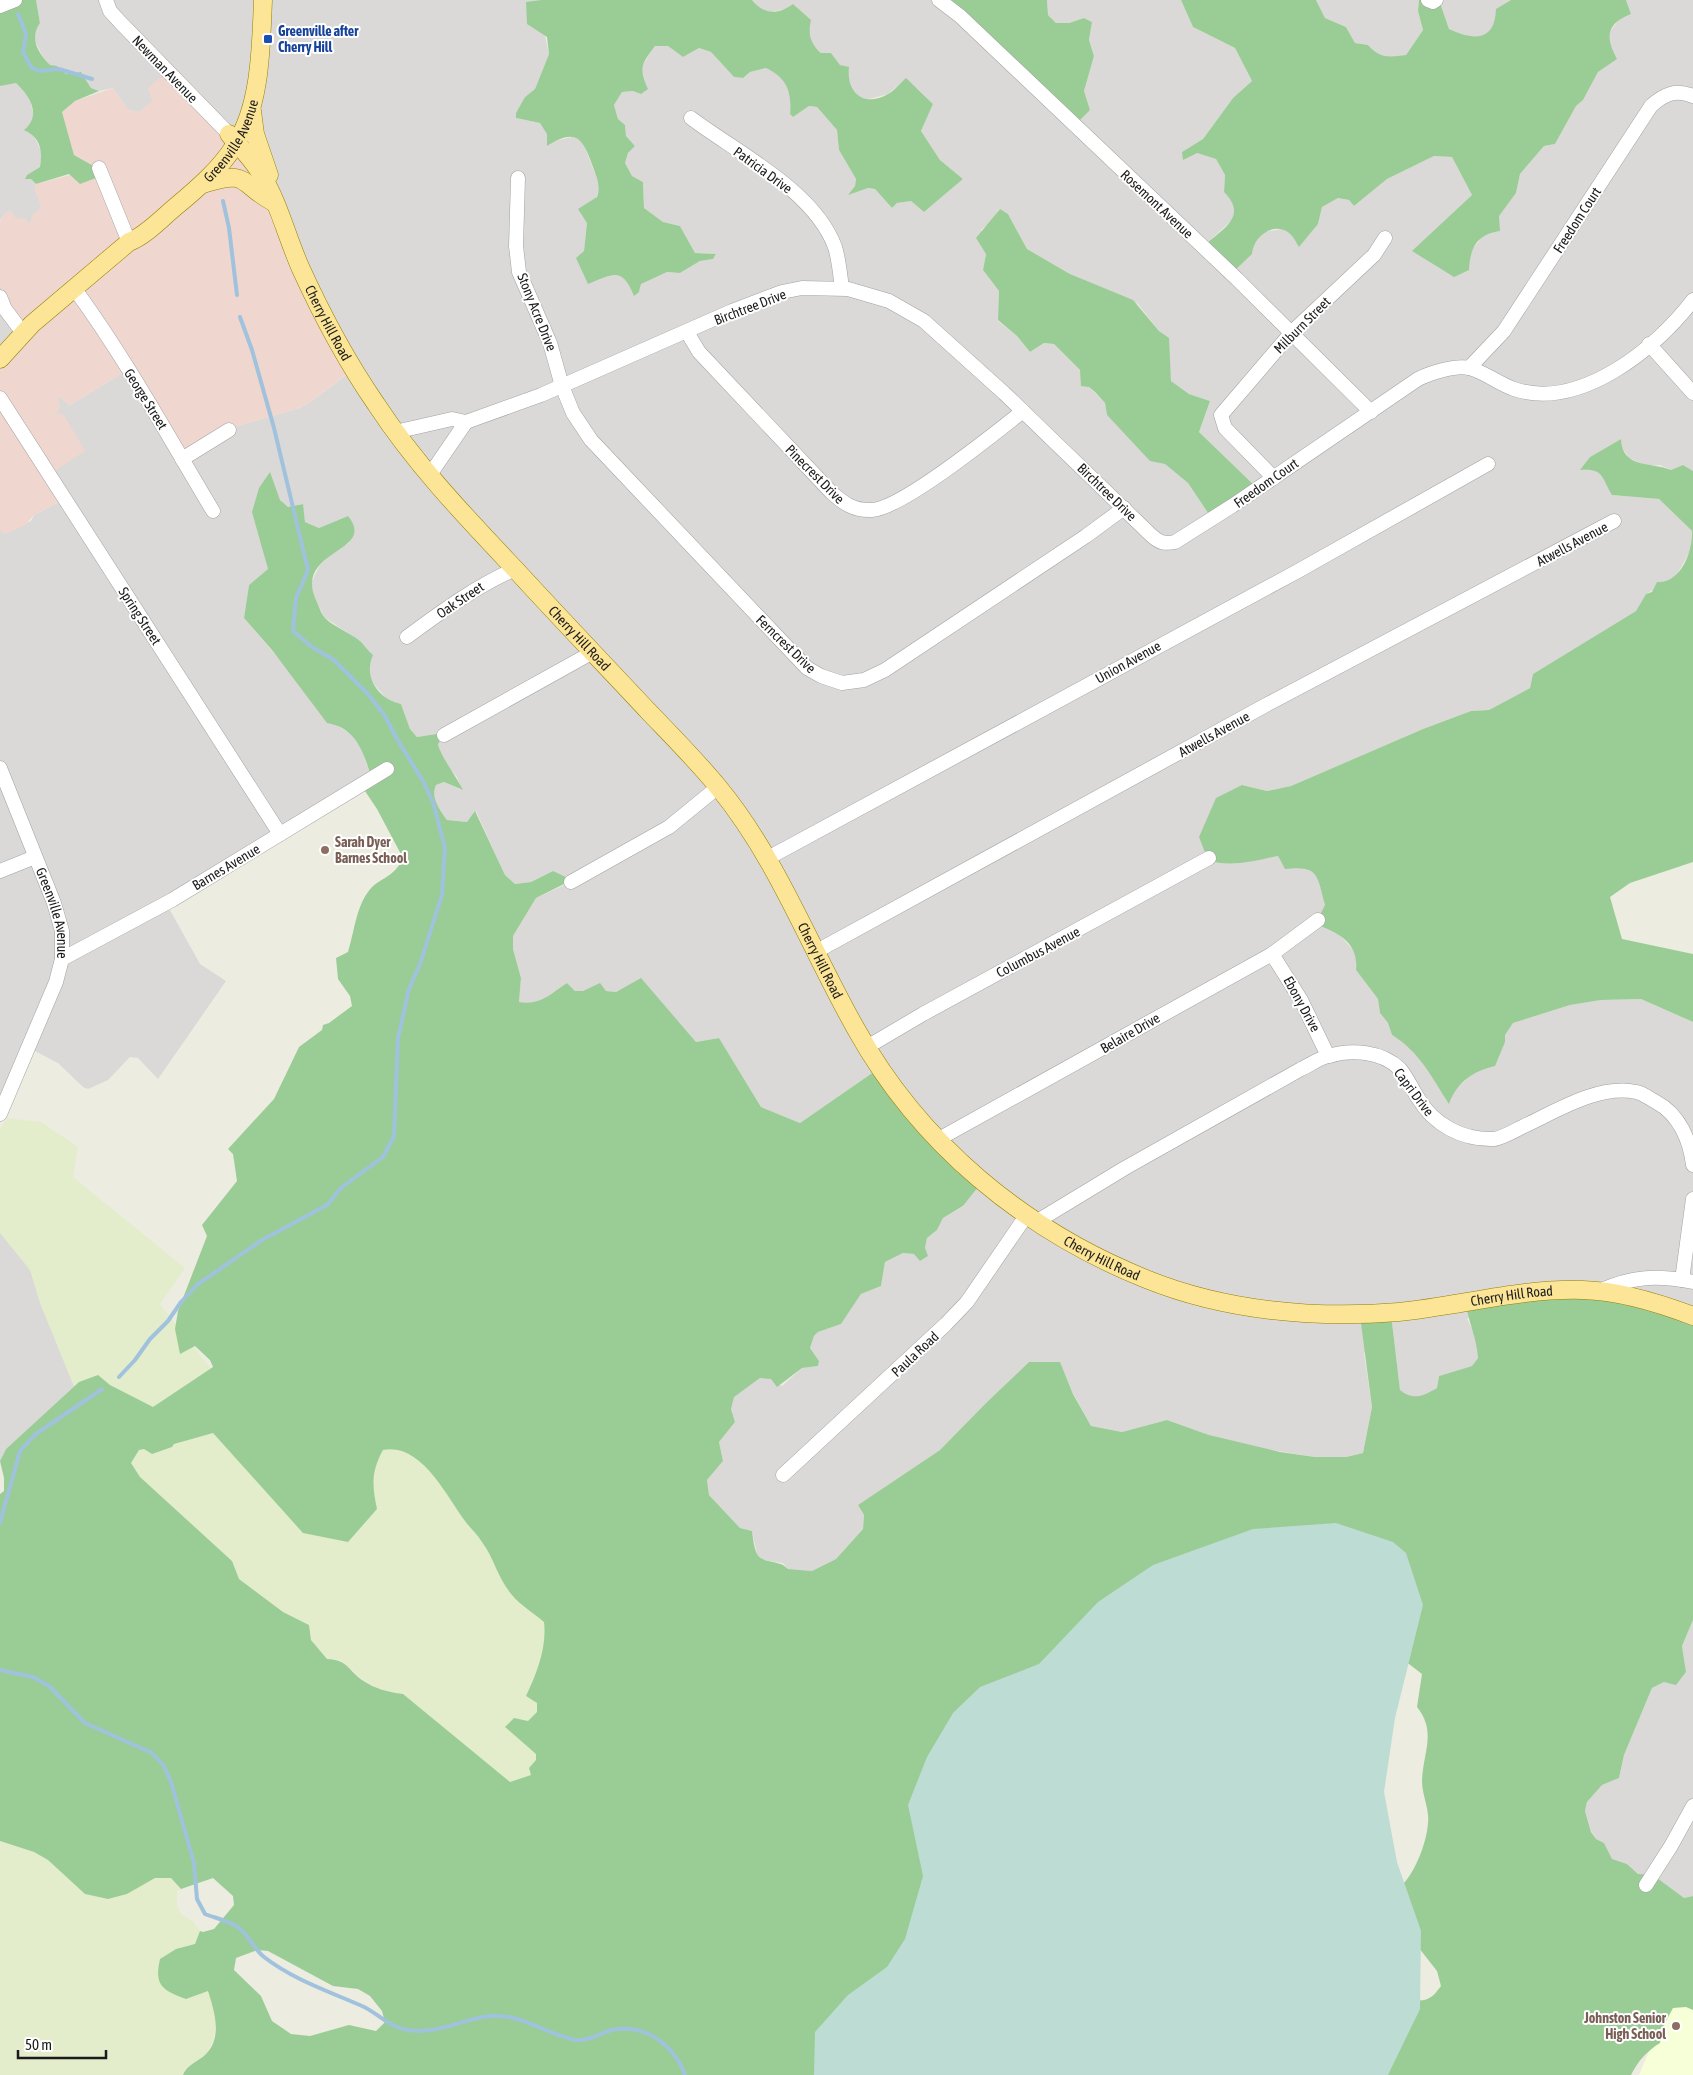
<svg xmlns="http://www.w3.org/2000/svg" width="1693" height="2075" viewBox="0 0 1693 2075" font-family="'Asap Condensed',sans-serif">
<rect width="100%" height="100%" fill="#edece1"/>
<!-- residential -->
<path fill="#dad9d8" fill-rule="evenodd" d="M36,0H541L537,1L549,54L535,89L525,97L516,118L540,123L555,141L572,137L582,140L600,187L587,223L584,251L613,274L621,275L639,292L641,284L649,279L667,272L680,273L700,261L713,259L716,254L695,253L680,226L663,222L644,208L643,182L632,176L625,163L628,153L635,146L626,136L625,125L618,119L614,105L622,92L633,91L642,66L655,46H668L683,57L699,48L711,52L734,77L743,78L750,72L766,68L782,77L791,96L790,114L793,117L809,106L817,107L837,130L839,150L856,179L855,186L849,194L868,188L875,189L892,208L897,203L911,201L924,212L963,179L940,160L921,131L933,104L918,89L905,79L888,94L869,99L860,98L852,90L848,76L831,53H821L812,44L809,30L810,20L793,4L786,9L771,12L762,11L752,0H938L1090,110L1084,91L1094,56L1089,40L1092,22L1084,18L1069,23H1056L1048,15L1047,0H1181L1193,27L1235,48L1252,81L1233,98L1203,139L1182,152L1197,153L1216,159L1225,175L1224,192L1234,202L1235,213L1233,219L1205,245L1253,244L1263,232L1282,229L1291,234L1299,246L1318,224L1322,207L1338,198L1349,200L1354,206L1387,179L1434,156L1452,157L1472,195L1413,251L1469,270V254L1516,193L1520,174L1544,146L1555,144L1576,106L1583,100L1598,72L1616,59L1609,44V33L1620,18L1631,14L1626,0H1693V471L1683,465L1671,470L1660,465L1647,466L1629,458L1621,446V439L1590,457L1581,470L1594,469L1601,473L1612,495L1659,499L1692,531L1693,546L1675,578L1646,594L1636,611L1533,674L1530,688L1489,710L1471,711L1423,729L1291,786L1267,791L1242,785L1243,862L1278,856L1285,868L1302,867L1312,870L1318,877L1325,905L1315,924L1337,932L1354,951L1357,959L1356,970L1378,999L1380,1013L1388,1023L1392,1035L1404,1042L1417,1055L1449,1103L1453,1092L1505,1042V1035L1513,1023L1570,1005L1601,1000L1641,999L1693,1022V1315L1467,1318L1477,1342L1478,1358L1472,1366L1439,1376L1437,1388L1422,1397H1409L1400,1390L1391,1314L1364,1353L1372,1407L1363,1453L1346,1457H1315L1247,1446L1209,1435L1167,1420L1122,1432L1091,1426L1073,1393L1060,1363L1029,1362L985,1404L940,1450L858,1505L864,1515L863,1529L836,1559L812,1571L788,1569L783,1563L763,1560L757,1554L752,1531L740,1528L709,1495L707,1480L723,1461L719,1442L735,1422L731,1409L733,1397L760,1377L771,1379L782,1386L802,1368L818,1366L819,1361L810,1348L814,1336L818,1332L841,1324L861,1294L881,1286L885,1262L903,1253L914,1254L925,1248L927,1238L937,1230L943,1218L964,1206L878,1069L800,1123L761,1107L719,1038L696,1042L641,979L616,992L606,991L600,984L583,991H575L567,983L544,999L531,1004L519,1002L521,978L513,949V936L536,898L569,883L553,871L531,882L515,884L505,875L476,811L467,822L447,820L436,803L433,790L436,785L444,782L462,790L457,777L444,762L438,745L443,733L417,737L410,729L401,704L389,701L370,680L360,641L324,617L312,591V581L320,565L332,553L349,543L348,516L319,528L305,522L302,504L288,507L280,500L263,549L268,569L249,585L244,618L335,724L354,736L360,745L371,776L166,903L200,964L226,981L158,1079L138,1058L130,1057L108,1080L88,1089L83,1087L58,1063L31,1049L0,1110V530L5,533L31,521L34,515L63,500L49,476L58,396L70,405L126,371L234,427L299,408L312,401L350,372L153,101L139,112L128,110L113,88L99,91L91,88L81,72L66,74L57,66H50L43,57L34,39V31L40,23ZM999,209L1008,214L1027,249L1070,274L1138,304L1159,331L1168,338L1171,381L1189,394L1210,401L1199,432L1256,487L1211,518L1188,483L1107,415L1105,403L1089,387L1080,370L1054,344L1044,343L1030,352L1017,336L998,321L999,291L983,270L986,254L981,230L990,223Z
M1316,0H1419L1418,11L1423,30L1406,55L1386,58L1375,53L1368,45L1355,43L1346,27L1325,18Z
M1439,0H1511L1497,9L1496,23L1488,34L1469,38L1449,29Z
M7,83H16L29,94L34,117L31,124L33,134L42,153L40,167L27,175L26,179H31L36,184L35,188L42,208L30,224L16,220L6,212L0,221V86Z
M0,284L21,330L0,356Z
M0,1188L79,1382L6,1449L0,1461Z
M1693,1620V1896L1684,1898L1638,1874L1627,1864L1612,1860L1604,1843L1596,1839L1591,1831L1585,1811L1587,1802L1602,1785L1619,1778L1624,1755L1652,1688L1664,1682L1680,1678L1686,1672L1682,1646Z"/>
<!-- commercial -->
<path fill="#efd7cf" d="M170,69L255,175L352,370L312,401L299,408L234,427L185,457L126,371L70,405L58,396L60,408L56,413L63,414L85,451L50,474L63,500L34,515L24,526L5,534L0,530V356L21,330L0,284V222L6,212L11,211L16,219L24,218L30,224L33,214L41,208L35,188L36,184L97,168L74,155L62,112L75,101L113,88L128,110L139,112L152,101L148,88Z"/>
<!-- education -->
<path fill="#f7ffd8" d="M1683,1970L1693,1976V2075H1639Z"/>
<!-- farmland -->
<path fill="#e3edcb" d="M7,1118L41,1122L78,1147L73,1177L185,1268L160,1304L332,1522L383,1450L410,1425L571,1655L530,1698L537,1703L538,1773L504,1798L398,1693L383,1691L363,1680L341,1660L327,1659L311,1640L309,1625L283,1612L216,1562L88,1421L40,1303L30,1270L0,1233V1129Z
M0,1841L34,1852L48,1860L85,1894L108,1899L127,1894L155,1878H171L179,1885L181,1889L177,1891V1907L182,1915L193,1921L200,1931L195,1945L216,2017L214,2037L207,2053L185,2069L183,2075H0Z"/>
<!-- forest -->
<path fill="#9acd95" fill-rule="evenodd" d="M14,0H36L40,23C29,38 38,53 50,65L57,66L66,74L81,72L91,88L99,91L75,101L62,112L74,155L97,168L101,176L80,184L69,174L36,184L31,179H25L27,175L40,167C43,150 40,137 24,130C42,115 30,96 16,83L0,86V6Z
M541,0H752C764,15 778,15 793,4L811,20C808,34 810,43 821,53H831L840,65L849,67C846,93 864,108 888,94C894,91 900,83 906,78L933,104L921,131L940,160L963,179L924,212L911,201L897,203L892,208L875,189L868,188L848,195L855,186L856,179L839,150L837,130L817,107L809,106L793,117L790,114C792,92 787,78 766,68L750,72L743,78L734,77L711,52L699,48L683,57L668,46H655C642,64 638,67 648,89L641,94L633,91L622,92L614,105L618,119L625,125L626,136L635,146L628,153L625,163L632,176L643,182L644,208L663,222L680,226L695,253L716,254L713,259L700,261L680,273L667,272L641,284L639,292L634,296C622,266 613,274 588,284L576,258L584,251L587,223L578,209L597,197C601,186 597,179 593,167C583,139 577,127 547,146V134L540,123L516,118V113L525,97L535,89L549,54L547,37L527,24L526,2Z
M938,0H1047L1048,15L1056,23H1069L1084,18L1092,22L1089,40L1094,56L1084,91L1090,110L1074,126Z
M1181,0H1316L1325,18L1346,27L1355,43L1368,45C1380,59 1389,57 1406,55L1423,30L1418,11L1419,0H1439L1449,29C1474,41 1495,41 1496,9L1511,0H1626L1631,14C1606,24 1605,37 1617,59L1598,72L1583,100L1576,106L1555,144L1544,146L1520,174L1516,193L1499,216L1500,231C1477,234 1470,248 1469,270L1454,277L1412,251L1472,195L1452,157L1434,156L1387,179L1354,206L1349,200L1338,198L1322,207L1318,224L1299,247C1296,242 1293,236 1289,233C1273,221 1253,237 1252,254L1232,273L1205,245C1224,228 1248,216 1224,192L1225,175L1216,159L1197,153L1183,160L1182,152L1203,139L1233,98L1252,81L1235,48L1193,27Z
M1000,209L1008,214L1027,249L1070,274L1133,300L1159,331L1169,338L1171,381L1189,394L1210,401L1199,432L1256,487L1212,519L1188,483L1165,464L1150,461L1107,415L1105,403L1095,392L1089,387L1081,386L1080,370L1054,344L1044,343L1030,352L1017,336L998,320L999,291L983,270L986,254L976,238Z
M1621,439C1622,469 1652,462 1671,470L1683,465L1693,471V862L1630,883L1610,897L1622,939L1693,954V1022L1641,999L1601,1000L1570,1005L1513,1023L1505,1035V1042L1495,1066C1473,1071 1457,1082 1449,1104C1432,1078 1419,1051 1392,1035L1388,1023L1380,1013L1378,999L1356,970C1359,942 1337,932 1315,924L1325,905C1317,875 1319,865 1285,869L1278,856C1256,860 1230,868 1208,860L1199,837L1216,798L1242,785L1267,791L1291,786L1423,729L1471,711L1489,710L1530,688L1533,674L1636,611L1646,594L1652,592L1657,582C1681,584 1693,551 1692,531L1659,499L1612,495C1601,477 1604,468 1580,470L1590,457Z
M270,472L280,500L288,507L303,504L305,522L319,528L348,516C378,553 293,549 316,600C319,606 321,614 325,618C334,627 349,632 360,641C364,645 368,651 373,655C363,677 378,699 401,704L410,729L417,737L443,733L438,745C444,762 455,774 463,790L444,782L436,785C430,797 440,810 447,820L467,822L475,811L505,875L515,884L531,882L553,871L572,880L536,898L513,936V949L521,978L519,1002C540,1006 550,994 567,983L575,991H583L600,983L606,991L616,992L641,978L696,1042L719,1038L761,1107L800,1123L878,1069L978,1187L963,1206L943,1218L937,1230L927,1238L925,1248L928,1256L920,1261L914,1254L903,1253L885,1262L881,1286L861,1294L841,1324L818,1332L814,1336L810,1348L819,1361L818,1366L802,1368L777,1387L771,1379L760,1378L734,1397L731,1409L735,1422L719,1442L723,1461L707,1480L709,1495L740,1528L752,1531C753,1538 754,1548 757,1554C764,1565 779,1559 788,1569L812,1571L836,1559L863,1529L864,1515L858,1505L940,1450L985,1404L1029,1362H1060L1073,1394L1091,1426L1122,1432L1167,1420L1209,1435L1280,1452L1315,1457H1346L1363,1453L1372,1407L1360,1316L1391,1314L1400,1390C1414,1401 1423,1396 1437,1388L1439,1376L1472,1366L1478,1358C1477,1338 1468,1322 1466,1303L1571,1289L1693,1315V1620L1682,1646L1686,1672L1676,1685L1664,1682L1652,1688L1624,1755L1619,1778L1602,1785L1587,1802L1585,1811L1591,1832L1596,1839L1604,1843L1612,1859L1627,1864L1638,1874L1653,1875L1684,1898L1693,1896V2010L1686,2007L1673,2008L1662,2029L1660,2043C1647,2051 1638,2061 1631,2075H1351L1414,2000C1428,2002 1433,1997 1441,1986L1437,1971L1397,1920L1401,1886C1416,1873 1430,1835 1428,1815C1427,1804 1422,1792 1422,1781C1423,1752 1437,1732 1417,1707L1422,1674L1409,1664H1389L939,2075H183C187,2064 198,2062 206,2054C223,2037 214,2010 208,1991L186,1999C162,1990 154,1985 160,1959L176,1949L195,1944L200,1931L203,1932L214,1929L234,1905L233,1896L213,1878L181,1889L171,1878H155L127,1894L108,1899L85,1894L48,1860L34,1852L0,1841V1494L4,1491V1478L0,1461L6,1449L79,1382L98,1375L110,1385L153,1407L213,1367L210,1360L195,1346L180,1354L175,1329L178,1311L207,1236L202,1225L237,1181L233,1154L228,1149L274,1099L299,1047L322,1030L323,1025L329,1023L352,1006L350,996L338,979L336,958L348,952C354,933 356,908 368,892C378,877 393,880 403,858L377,809L361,785L371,776C363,751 356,728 327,723L272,650L244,618L249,585L268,569L252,512L259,488ZM213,1433L303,1533L348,1542L377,1509C372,1485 371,1472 383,1450C422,1443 446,1496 465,1521C470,1528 477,1534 482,1542C494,1558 498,1579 512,1595C520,1605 534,1613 544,1622C547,1647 537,1673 526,1696L537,1703V1712L528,1721L514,1718L505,1727L536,1754V1760L529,1768L531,1775L510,1782L403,1694C388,1692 375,1689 362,1680C347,1669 348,1660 327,1659L311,1640L309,1625L283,1612L239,1579L232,1561L140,1477L131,1463L139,1450L144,1449L152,1454L172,1447L174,1444ZM257,1950L268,1951L333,1986L358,1989L370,1996L382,2011L385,2022L376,2031L349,2025L310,2036L291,2034L272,2021L261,1996L234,1970L236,1958Z"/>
<!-- wetland -->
<path fill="#bddcd4" d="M1336,1523L1393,1542L1406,1553L1423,1605L1395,1718L1384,1792L1397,1862L1421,1931L1420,2009L1388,2075H814L815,2032L848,1995L887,1967L905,1939L923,1876L908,1805L927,1757L953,1713L980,1687L1039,1664L1098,1602L1153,1565L1253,1529Z"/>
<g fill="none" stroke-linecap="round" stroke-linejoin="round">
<!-- stream -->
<path stroke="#a0c2dc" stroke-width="4" d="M18,14L26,34L23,52L31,67L39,71L59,69L92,79
M223,201L229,228L237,295
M119,1377L135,1360L150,1339L168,1321L181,1302L198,1284L262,1240L327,1205L342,1187L383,1157L394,1136L398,1038L409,989L420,964L442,895L445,848L433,802L423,781L397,739L385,716L368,694L334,660L312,647L293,631L296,598L308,570L274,428L252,350L240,317
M0,1523L20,1451L36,1434L102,1389
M0,1670L33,1677L49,1686L85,1723L152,1753L164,1766L171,1782L194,1863L197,1899L205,1914C215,1918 230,1921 239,1928C249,1936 254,1949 264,1957C294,1980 328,1991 362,2006C374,2011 384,2022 397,2027C427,2039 460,2020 489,2016C521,2013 545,2034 576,2040C586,2042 601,2033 612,2030C645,2023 674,2045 685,2075"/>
<defs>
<g id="minor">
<path d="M106,0L110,11L120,22L229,134"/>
<path d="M939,0L960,16L1237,279L1371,412"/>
<path d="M1428,0L1433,2L1436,0"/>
<path d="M0,6L15,0"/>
<path d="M691,118C737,153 814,190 835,247C839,260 840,274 842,288"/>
<path d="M99,168L129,242"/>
<path d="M518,178L516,246L519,272L550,343L562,386L573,413L591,440L807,668L821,676L842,683L864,680L885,670L1086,536L1124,508"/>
<path d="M74,288C126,359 168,436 213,511"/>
<path d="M0,297L5,309L23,333"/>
<path d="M687,332L699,352L831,492C843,503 854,511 872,510C903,508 995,433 1023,411"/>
<path d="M1649,344L1693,393"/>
<path d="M1469,368L1504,331L1651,106C1664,94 1676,89 1693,96"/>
<path d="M0,398L280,834"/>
<path d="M395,432L452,419L466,422L541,395L732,311L782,292L802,288L848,289L889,301L924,321L1004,393L1152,536C1160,543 1165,544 1175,542L1232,506L1418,379C1430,373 1455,365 1469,368C1483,371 1499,384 1514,389C1579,411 1656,349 1693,300"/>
<path d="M182,459L229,430"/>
<path d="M429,476L466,422"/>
<path d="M1274,478L1225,428L1221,415L1292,332L1374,255L1385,238"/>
<path d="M407,637C442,611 475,587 515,569"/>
<path d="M444,735L593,652"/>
<path id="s1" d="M0,768L54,903L62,931V959L56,982L0,1114"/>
<path d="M768,858L1298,571L1488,464"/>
<path d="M0,871L35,857"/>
<path d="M571,882L669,827L718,787"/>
<path d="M817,951L1266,705L1614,521"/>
<path d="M1272,954L1301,1000L1328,1056"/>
<path d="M62,959L172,900L387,769"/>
<path d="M867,1047L923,1014L1209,858"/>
<path d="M937,1140L1272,954L1318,920"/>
<path d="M1036,1222L1125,1168L1301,1069C1310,1065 1319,1058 1329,1056C1351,1049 1382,1051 1400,1069C1407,1077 1412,1089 1418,1098C1434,1125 1462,1140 1494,1139C1502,1138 1514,1131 1522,1127C1555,1112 1598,1084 1636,1092C1643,1093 1650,1099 1656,1102C1679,1114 1690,1140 1693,1165"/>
<path d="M1682,1280L1693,1199"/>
<path d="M1599,1291C1633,1276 1657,1275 1693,1282"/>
<path d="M783,1475L946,1324L967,1302L1026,1216"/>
<path d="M1646,1885L1671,1846L1693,1806"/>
</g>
<g id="major">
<path d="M252,111L255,134L269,175"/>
<path id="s2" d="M229,134C240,147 253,160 261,174C279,203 287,238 301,269C322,315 347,362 376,404C416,465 465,516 515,569C559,617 604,664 649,712C673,737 697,761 719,788C778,860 810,948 856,1029C920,1144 1024,1230 1146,1279C1225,1311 1315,1319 1399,1312C1460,1306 1521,1288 1583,1290C1620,1291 1659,1303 1693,1316"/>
<path d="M203,184C250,169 238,183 273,202"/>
<path id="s3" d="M0,359L32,324L129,242C145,236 161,219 174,208C197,189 220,169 235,145C261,106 261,45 263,0"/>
</g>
</defs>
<!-- minor casing -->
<use href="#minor" stroke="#a2a2a2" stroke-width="15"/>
<!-- major casing -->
<use href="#major" stroke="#938000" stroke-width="19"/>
<!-- minor -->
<use href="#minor" stroke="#fff" stroke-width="14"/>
<!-- major -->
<use href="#major" stroke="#fce597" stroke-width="18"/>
</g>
<!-- markers -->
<rect fill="#1a4fb4" stroke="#fff" stroke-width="2" x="263" y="34" width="10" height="10" rx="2.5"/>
<g fill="#8d6e63" stroke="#fff" stroke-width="2">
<circle cx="325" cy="850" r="5"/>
<circle cx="1676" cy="2026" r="5"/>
</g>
<g text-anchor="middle" stroke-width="4" stroke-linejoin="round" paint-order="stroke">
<!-- transit labels -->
<g font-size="14" font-weight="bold" fill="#164399" stroke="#fff" text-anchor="start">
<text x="278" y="36">Greenville after<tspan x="278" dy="16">Cherry Hill</tspan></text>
</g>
<!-- street labels -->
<g font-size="14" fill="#1b1b1b" stroke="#fff">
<text transform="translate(165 69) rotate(46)" y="5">Newman Avenue</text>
<text dy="5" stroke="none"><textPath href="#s3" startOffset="321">Greenville Avenue</textPath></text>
<text transform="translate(763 170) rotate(36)" y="5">Patricia Drive</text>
<text transform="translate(1157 204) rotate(43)" y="5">Rosemont Avenue</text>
<text transform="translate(1577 220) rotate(-57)" y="5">Freedom Court</text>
<text transform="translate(750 307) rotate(-21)" y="5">Birchtree Drive</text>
<text transform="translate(537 312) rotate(68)" y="5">Stony Acre Drive</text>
<text dy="5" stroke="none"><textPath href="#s2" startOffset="215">Cherry Hill Road</textPath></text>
<text transform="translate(1302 325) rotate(-45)" y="5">Milburn Street</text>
<text transform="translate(146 399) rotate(58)" y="5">George Street</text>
<text transform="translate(815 474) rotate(45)" y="5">Pinecrest Drive</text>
<text transform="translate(1266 483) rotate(-35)" y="5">Freedom Court</text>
<text transform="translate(1107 492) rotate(44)" y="5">Birchtree Drive</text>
<text transform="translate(1572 544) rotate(-28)" y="5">Atwells Avenue</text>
<text transform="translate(460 600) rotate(-34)" y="5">Oak Street</text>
<text transform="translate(140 616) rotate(57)" y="5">Spring Street</text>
<text dy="5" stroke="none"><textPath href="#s2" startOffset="620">Cherry Hill Road</textPath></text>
<text transform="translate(786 644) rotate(44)" y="5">Ferncrest Drive</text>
<text transform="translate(1128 662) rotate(-29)" y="5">Union Avenue</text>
<text transform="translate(1214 734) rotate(-29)" y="5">Atwells Avenue</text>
<text transform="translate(226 867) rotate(-31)" y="5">Barnes Avenue</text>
<text dy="5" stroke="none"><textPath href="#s1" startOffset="155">Greenville Avenue</textPath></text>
<text transform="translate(1038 952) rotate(-28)" y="5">Columbus Avenue</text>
<text dy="5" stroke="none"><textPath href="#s2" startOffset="1025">Cherry Hill Road</textPath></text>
<text transform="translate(1302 1004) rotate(61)" y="5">Ebony Drive</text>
<text transform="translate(1130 1033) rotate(-30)" y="5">Belaire Drive</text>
<text transform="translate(1414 1092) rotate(53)" y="5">Capri Drive</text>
<text dy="5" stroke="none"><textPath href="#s2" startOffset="1444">Cherry Hill Road</textPath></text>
<text dy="5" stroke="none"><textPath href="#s2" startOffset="1864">Cherry Hill Road</textPath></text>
<text transform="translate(915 1354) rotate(-43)" y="5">Paula Road</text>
</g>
<!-- education labels -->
<g font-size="14" font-weight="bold" fill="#785e54" stroke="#fff" text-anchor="start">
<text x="335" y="847">Sarah Dyer<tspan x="335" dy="16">Barnes School</tspan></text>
<text x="1666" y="2023" text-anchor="end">Johnston Senior<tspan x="1666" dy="16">High School</tspan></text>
</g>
</g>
<!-- scale -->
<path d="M18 2050v8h88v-8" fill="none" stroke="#1b1b1b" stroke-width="2.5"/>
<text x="25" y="2050" font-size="15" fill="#1b1b1b" stroke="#ffffff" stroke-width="4" paint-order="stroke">50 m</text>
</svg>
